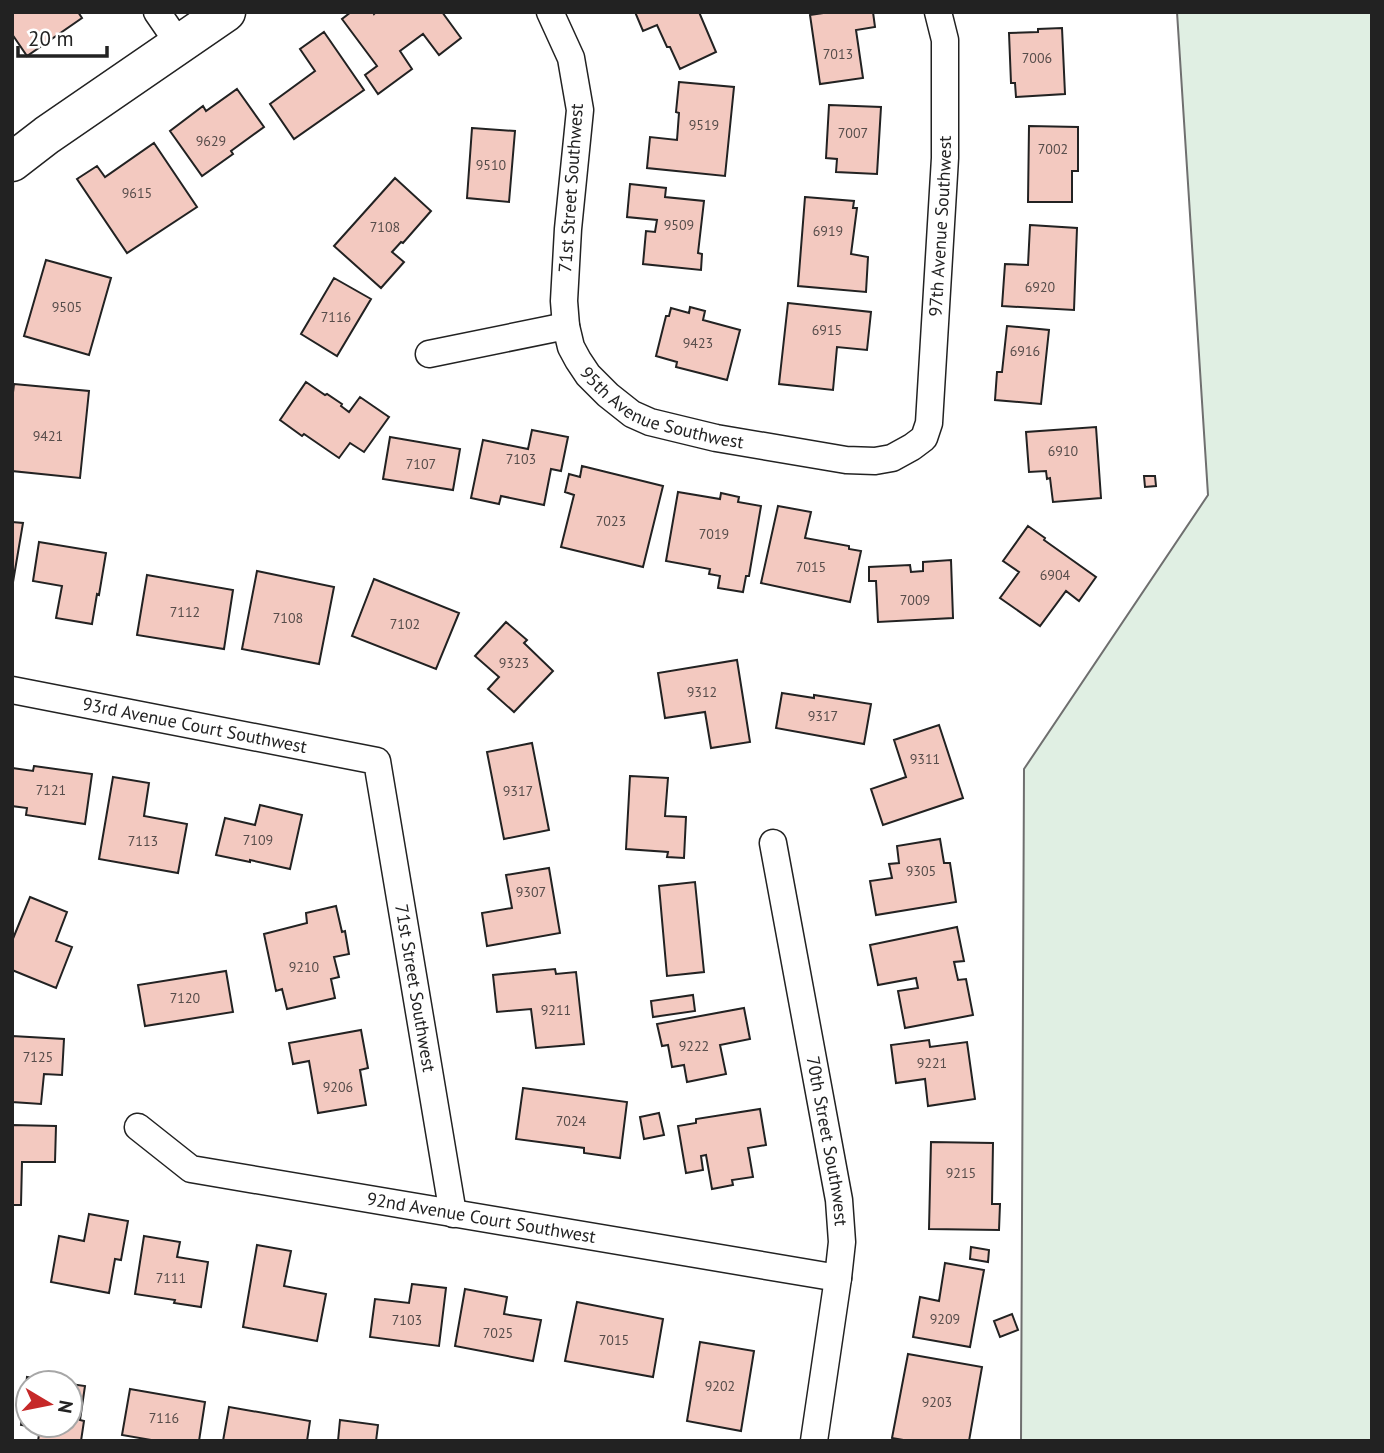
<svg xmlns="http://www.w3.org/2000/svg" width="1384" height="1453" viewBox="0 0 1384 1453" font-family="'PT Sans',sans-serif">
<rect width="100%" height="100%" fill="#fff"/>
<!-- green -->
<path fill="#e0efe3" stroke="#6f6f6f" stroke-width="2" d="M1177,12H1372V1441H1021L1024,769L1208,495Z"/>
<!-- building -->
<path fill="#f3c9c0" stroke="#222" stroke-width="2" d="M12,12H78L82,18L27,56L12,34Z
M351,12H373L374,14L376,12H442L461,38L439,55L423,34L400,51L412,69L378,94L365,75L377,66L342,19Z
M635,12H699L716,52L680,69L670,47H667L657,25L643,31Z
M830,12H873L875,27L856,30L863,78L820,84L810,15Z
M1062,28L1065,94L1016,97L1015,83H1011L1009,33L1038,32V29Z
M324,32L364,90L294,139L270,104L315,71L300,49Z
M679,82L734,87L725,176L647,168L650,137L677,140L679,113L676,112Z
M237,89L264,127L231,151L233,154L202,176L170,131L203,106L206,111Z
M829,105L881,107L877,174L836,172L837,159L826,158Z
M1029,126L1078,127V171H1072V202H1028Z
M472,128L515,131L509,202L467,198Z
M154,143L197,207L127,253L77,179L97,166L105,177Z
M395,178L431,211L403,243L401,242L392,252L404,262L381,288L334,246Z
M630,184L666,188L665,197L704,201L698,253L702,254L701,270L643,264L646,231L655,232L657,220L627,217Z
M805,197L854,201L853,208H857L851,254L868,257L866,292L798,286Z
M1030,225L1077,228L1074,310L1002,306L1005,264L1028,265Z
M46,260L111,278L89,355L24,336Z
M334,278L371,299L337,356L301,334Z
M788,303L871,312L867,350L837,347L833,390L779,384Z
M690,307L705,311L703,320L740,330L727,380L676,367L677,362L656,356L666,316H669L671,308L689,313Z
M1007,326L1049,330L1041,404L995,400L997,372H1002Z
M306,382L325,395L327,394L342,404L341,406L349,412L360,397L389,417L364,452L350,443L339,458L304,434L302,436L280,420Z
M14,384L89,391L80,478L12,471V401Z
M1096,427L1101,498L1053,502L1050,478L1047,479L1046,471L1029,472L1026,432Z
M532,430L568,437L561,471L551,469L544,505L501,496L499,504L471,498L483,440L528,449Z
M390,437L460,449L453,490L383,479Z
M582,466L663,486L643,567L561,547L574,495L565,492L569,474L580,477Z
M1144,476H1155L1156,486L1145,487Z
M678,492L720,499L721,493L739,497L738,502L761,506L749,576H746L743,592L718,588L720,576L709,574L710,569L666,561Z
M778,506L811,512L805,538L849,546V549L861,551L850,602L761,583Z
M12,522L23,523L12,588Z
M1028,526L1045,538L1044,540L1096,577L1079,601L1066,591L1040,626L1000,598L1019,572L1003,561Z
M39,542L106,553L99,595L97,594L92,624L56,618L62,586L33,581Z
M951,560L953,618L878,622L876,581H869V567L910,565L911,572L923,571V562Z
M257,571L334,587L319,664L242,649Z
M147,575L233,590L224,649L137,635Z
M374,579L459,613L436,669L352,636Z
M506,622L527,640L524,643L553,671L514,712L488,689L499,677L475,656Z
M737,660L750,742L711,748L705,712L665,718L658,673Z
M782,693L814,698V695L871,704L864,744L776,728Z
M939,725L963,798L883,825L871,789L906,777L894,740Z
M532,743L549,830L504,839L487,752Z
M34,766L92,774L85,824L26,815L27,808L12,806V768L33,771Z
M630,776L668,778L665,816L686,817L684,858L667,857L668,852L626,849Z
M113,777L149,783L144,816L187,824L178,873L99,859Z
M260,805L302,815L290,869L250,860V862L216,855L225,818L255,825Z
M940,839L944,863H950L956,902L876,915L870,881L892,878L889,864L899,863L897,846Z
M549,868L560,933L487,946L482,913L512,908L506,875Z
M695,882L704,972L667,976L659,886Z
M30,897L67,912L56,941L72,947L56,988L12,970V941Z
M336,906L342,932L345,931L349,954L334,957L339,977L331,979L335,998L287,1009L282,989L276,991L264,934L307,923L306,913Z
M957,927L964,961L954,962L958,980L966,979L973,1015L905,1028L898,991L918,988L916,978L878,985L870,945Z
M555,969L556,974L576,972L584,1044L536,1048L531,1009L497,1012L493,975Z
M226,971L233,1012L145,1026L138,985Z
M693,995L695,1011L653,1017L651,1001Z
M744,1008L750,1039L720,1045L726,1074L687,1082L684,1065L672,1067L668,1045L662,1046L657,1024Z
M361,1030L368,1068L360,1070L366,1105L318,1113L309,1061L293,1064L289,1043Z
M12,1036L64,1039L62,1075L44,1074L41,1104L12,1102Z
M929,1040L930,1047L967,1042L975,1099L928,1106L925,1079L896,1083L891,1045Z
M523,1088L627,1102L620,1158L584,1153V1148L516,1139Z
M760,1109L766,1145L748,1148L753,1177L732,1180L733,1185L712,1189L706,1155L701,1156L703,1170L686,1173L678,1126L696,1123V1119Z
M659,1113L664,1135L644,1139L640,1117Z
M12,1125L56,1126L55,1162H22L21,1205H12Z
M931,1142L993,1143L992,1204H1000L999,1230L929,1229Z
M89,1214L128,1221L121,1260L115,1259L109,1293L51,1282L59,1236L84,1241Z
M144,1236L180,1242L177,1257L208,1262L201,1307L174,1303L175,1300L135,1294Z
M257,1245L291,1251L284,1286L326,1294L317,1341L243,1327Z
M971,1247L989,1250L988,1262L970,1259Z
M945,1263L984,1270L970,1347L913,1337L920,1297L939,1301Z
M412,1284L446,1288L439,1346L370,1337L375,1299L409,1303Z
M465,1289L507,1297L504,1314L541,1320L533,1361L455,1346Z
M577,1302L663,1319L653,1377L565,1361Z
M1012,1314L1018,1330L1000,1337L994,1321Z
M700,1342L754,1351L741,1431L687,1421Z
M908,1354L982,1367L969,1441H909L892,1438Z
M27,1377L66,1383H28V1425H70V1384L85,1386L80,1420L84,1421L81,1441H38L40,1428L21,1425Z
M130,1389L205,1402L199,1441H157L122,1435Z
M229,1407L310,1421L307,1441H223Z
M340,1420L378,1425L376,1441H338Z"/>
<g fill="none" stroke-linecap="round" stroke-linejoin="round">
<defs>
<g id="street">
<path d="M157,12L179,44"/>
<path id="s1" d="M550,12L571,58L580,110L568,229L564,301L566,326L571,347L578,360L588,375L608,395L632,414L650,422L716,438L846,460L875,461L892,458L912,447L924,438L929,423L945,158V40L938,12"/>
<path d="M429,354L566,326"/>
<path id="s2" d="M12,690L377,761L453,1214"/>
<path id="s3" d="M773,843L839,1200L842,1242L838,1278L814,1441"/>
<path id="s4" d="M138,1127L191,1169L838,1278"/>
</g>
<path id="secondary" d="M12,162L47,135L226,12"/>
</defs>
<!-- street casing -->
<use href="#street" stroke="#222" stroke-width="29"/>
<!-- secondary casing -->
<use href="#secondary" stroke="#222" stroke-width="41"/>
<!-- street -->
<use href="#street" stroke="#fff" stroke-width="26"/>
<!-- secondary -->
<use href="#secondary" stroke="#fff" stroke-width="38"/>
</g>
<g text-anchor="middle" stroke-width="5" stroke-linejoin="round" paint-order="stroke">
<!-- number labels -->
<g font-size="14" fill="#564c4a">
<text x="838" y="59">7013</text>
<text x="1037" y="63">7006</text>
<text x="704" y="130">9519</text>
<text x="853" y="138">7007</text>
<text x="211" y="146">9629</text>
<text x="1053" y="154">7002</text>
<text x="491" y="170">9510</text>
<text x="137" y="198">9615</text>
<text x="679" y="230">9509</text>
<text x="385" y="232">7108</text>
<text x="828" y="236">6919</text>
<text x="1040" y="292">6920</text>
<text x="67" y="312">9505</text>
<text x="336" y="322">7116</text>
<text x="827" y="335">6915</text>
<text x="698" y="348">9423</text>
<text x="1025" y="356">6916</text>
<text x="48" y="441">9421</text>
<text x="1063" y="456">6910</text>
<text x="521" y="464">7103</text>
<text x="421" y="469">7107</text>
<text x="611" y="526">7023</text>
<text x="714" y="539">7019</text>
<text x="811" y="572">7015</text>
<text x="1055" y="580">6904</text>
<text x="915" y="605">7009</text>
<text x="185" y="617">7112</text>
<text x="288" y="623">7108</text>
<text x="405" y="629">7102</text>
<text x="514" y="668">9323</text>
<text x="702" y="697">9312</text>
<text x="823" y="721">9317</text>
<text x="925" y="764">9311</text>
<text x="51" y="795">7121</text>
<text x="518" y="796">9317</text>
<text x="258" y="845">7109</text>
<text x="143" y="846">7113</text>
<text x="921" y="876">9305</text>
<text x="531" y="897">9307</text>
<text x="304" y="972">9210</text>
<text x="185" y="1003">7120</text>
<text x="556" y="1015">9211</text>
<text x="694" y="1051">9222</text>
<text x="38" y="1062">7125</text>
<text x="932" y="1068">9221</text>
<text x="338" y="1092">9206</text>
<text x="571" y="1126">7024</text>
<text x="961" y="1178">9215</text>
<text x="171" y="1283">7111</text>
<text x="945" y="1324">9209</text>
<text x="407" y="1325">7103</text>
<text x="498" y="1338">7025</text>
<text x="614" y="1345">7015</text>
<text x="720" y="1391">9202</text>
<text x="937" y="1407">9203</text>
<text x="164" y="1423">7116</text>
</g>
<!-- street labels -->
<g font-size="18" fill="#222" stroke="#fff">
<text transform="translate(571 188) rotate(-86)" y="6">71st Street Southwest</text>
<text dy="6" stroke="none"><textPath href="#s1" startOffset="950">97th Avenue Southwest</textPath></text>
<text dy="6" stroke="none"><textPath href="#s1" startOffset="458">95th Avenue Southwest</textPath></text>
<text dy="6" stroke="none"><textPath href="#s2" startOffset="186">93rd Avenue Court Southwest</textPath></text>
<text dy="6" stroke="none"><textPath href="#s2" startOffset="602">71st Street Southwest</textPath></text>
<text dy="6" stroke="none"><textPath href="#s3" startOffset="303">70th Street Southwest</textPath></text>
<text dy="6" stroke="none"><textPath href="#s4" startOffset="362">92nd Avenue Court Southwest</textPath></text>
</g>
</g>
<!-- border -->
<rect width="1384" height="1453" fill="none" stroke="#222222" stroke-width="28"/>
<!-- north arrow -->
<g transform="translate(49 1404) rotate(100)"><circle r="33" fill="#ffffff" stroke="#a7a7a7" stroke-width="2"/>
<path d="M0-5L12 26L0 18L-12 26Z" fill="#c62828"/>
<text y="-10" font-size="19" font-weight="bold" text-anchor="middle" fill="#222222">N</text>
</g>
<!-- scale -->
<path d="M18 46v10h89v-10" fill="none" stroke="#222222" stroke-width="3.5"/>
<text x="28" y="46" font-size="21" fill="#222222" stroke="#ffffff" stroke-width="5" paint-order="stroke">20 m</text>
</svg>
